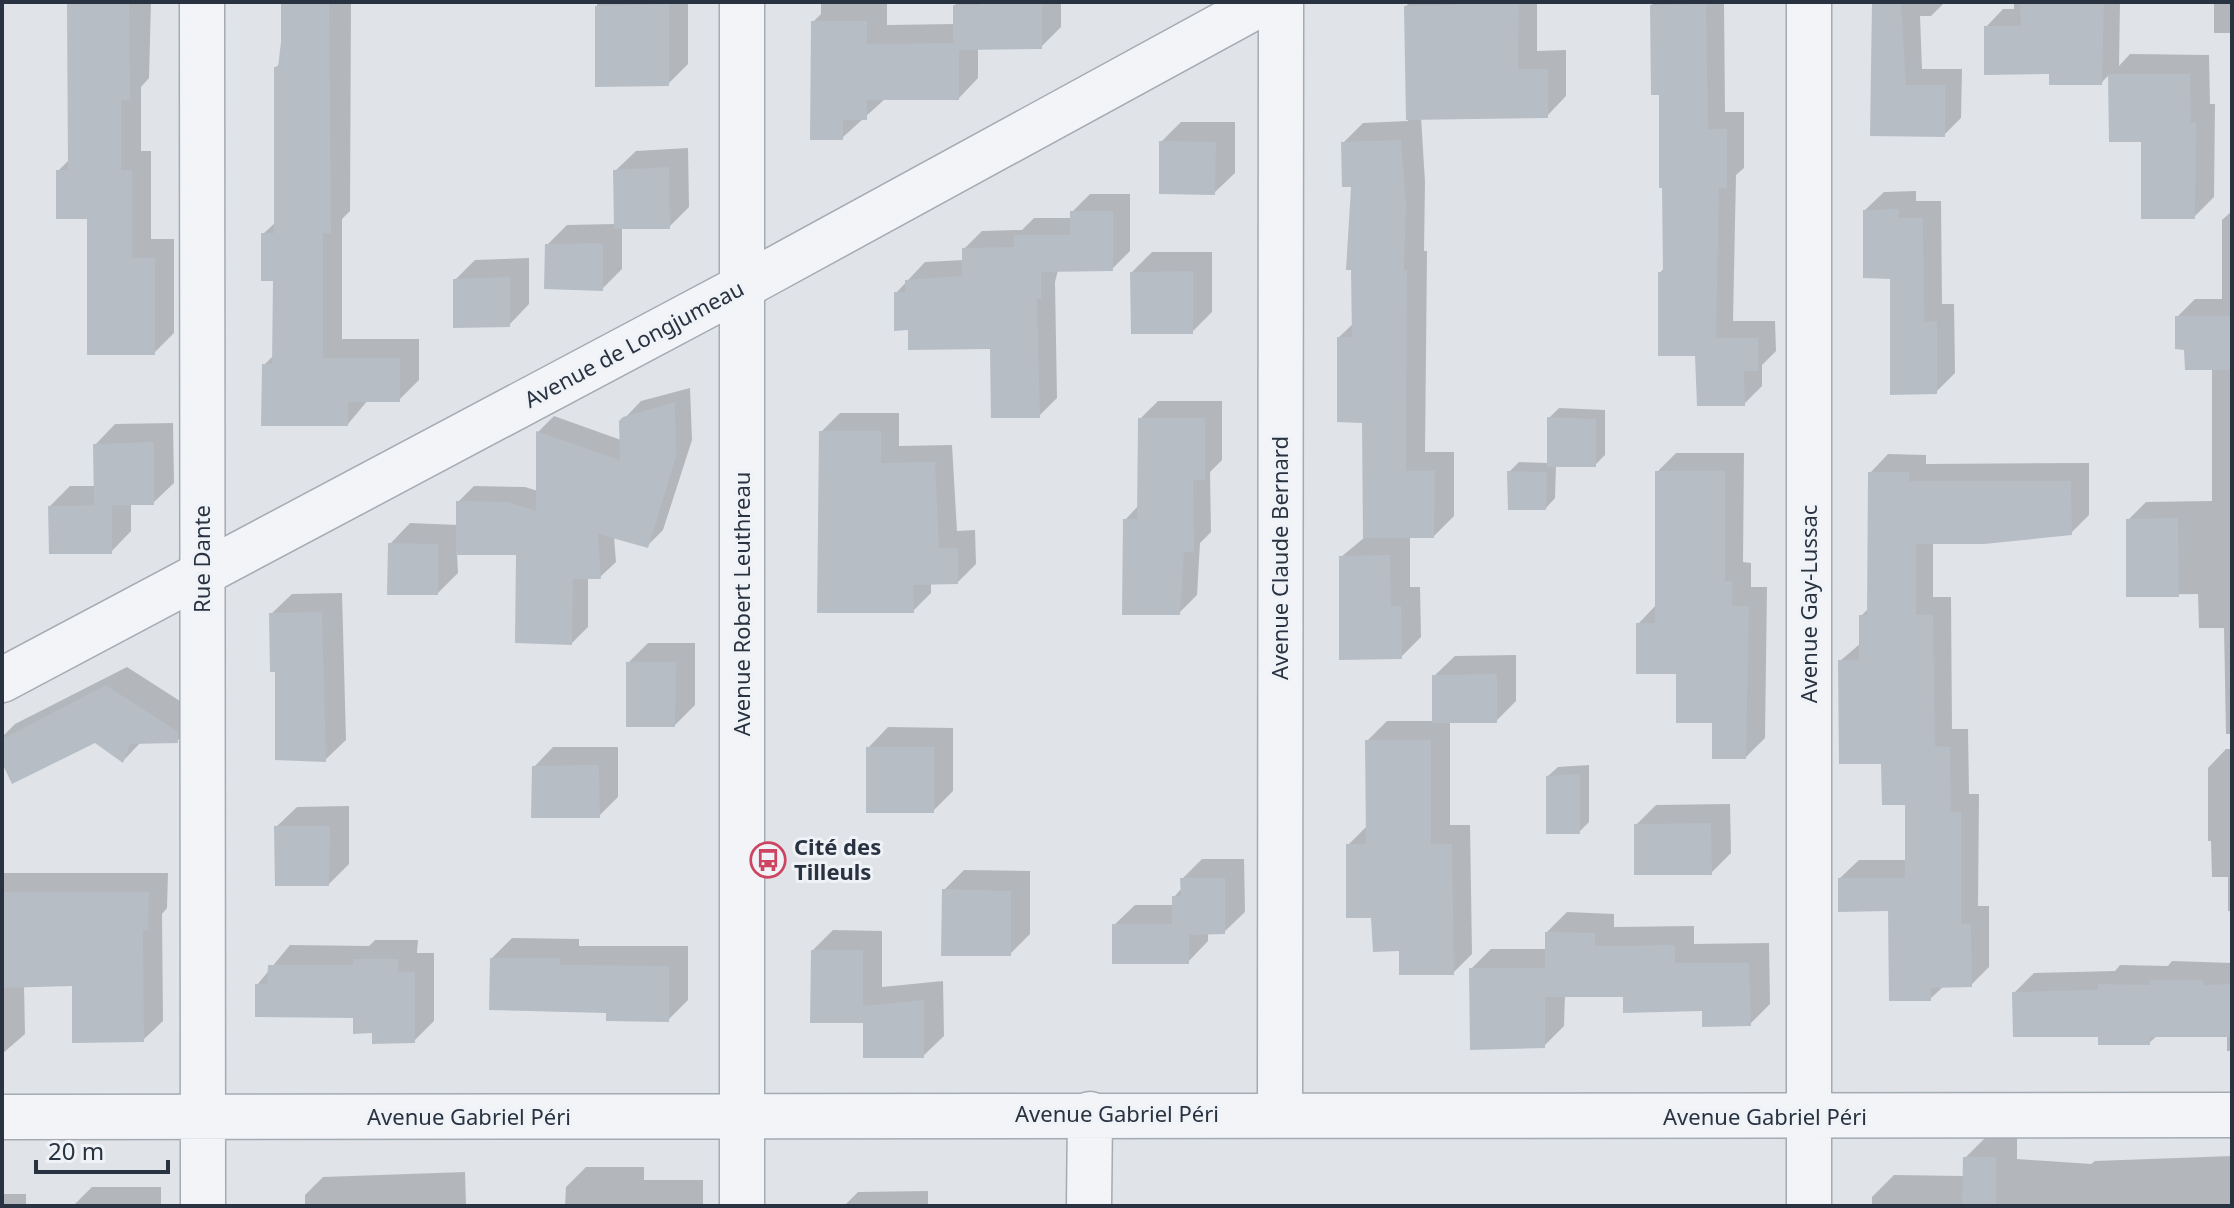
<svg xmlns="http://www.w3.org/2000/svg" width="2234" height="1208" viewBox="0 0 2234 1208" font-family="'Noto Sans',sans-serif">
<rect width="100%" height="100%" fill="#e0e4e9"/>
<!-- shadow -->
<path fill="#0003" d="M69,2H151L149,78L141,87V151H151V239H174V333L154,353L89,217L58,171L70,159Z
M283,2H351L350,211L342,219V339H419V380L399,400H368L348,424L264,365L275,354V279L263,234L276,222V67L281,63Z
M597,2H688V64L668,84H597Z
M821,2H887V25L955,24V5L958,2H1061V27L1041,47L978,48V78L959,98H886L842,138L813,22L821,14Z
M1410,2H1537V51L1566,50V96L1547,116L1421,117L1425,182L1424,251H1427L1425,452H1454V516L1434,536H1410V587H1420L1421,637L1401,657L1341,557L1365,537L1364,421L1339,337L1354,323L1353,185L1343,143L1363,123L1408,121L1406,6Z
M1652,2H1724L1725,112H1744V168L1736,175L1733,321H1775L1776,351L1762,365V386L1744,404L1660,273L1665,267L1661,93H1653Z
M1872,2H1945L1931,16H1920L1922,69H1962L1961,118L1944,135L1872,134Z
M2014,2H2120L2119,66L2130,54L2209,55L2210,104H2215L2214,197L2194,217L2143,140H2111L2110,74L2101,83L2051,72L1986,27L2003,9H2014Z
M2214,2H2232V33H2214Z
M1181,122H1235V173L1214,193L1161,142Z
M688,148L689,207L669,227H622V269L602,289L547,245L567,225L616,224L615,171L636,151Z
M1916,191V201H1941L1942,304H1954L1955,373L1936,392L1865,210L1884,192Z
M1090,194H1130V251L1112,269L1058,270L1055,282L1057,398L1039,416L992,347L910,328L896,293L925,262L964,260V249L982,231L1022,230L1034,218H1072V212Z
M2232,211V734H2226L2224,628H2199L2198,594L2128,595V520L2146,502L2212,501V368L2186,348L2177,317L2195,299H2222V220Z
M1152,252H1212V312L1192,332L1132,272Z
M529,258V304L509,325L455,280L475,260Z
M690,388L692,440L663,530L647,546L614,537L616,562L600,577H588V627L572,643L518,553H457L458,573L438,593L390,544L410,523L458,525V502L474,486L525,487L538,491V432L554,416L621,440V422L641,401Z
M1158,401H1222V460L1210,472L1211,532L1200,543L1197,595L1179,613L1125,520L1139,505L1140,419Z
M1559,408L1605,410V455L1595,465H1556L1555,498L1546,508L1509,472L1519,462L1549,463V418Z
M840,413H899V446L952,445L957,531L975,530L976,564L958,582L931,583V593L913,611L821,432Z
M173,423L174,483L153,503H131V531L111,552L50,506L70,486H96L95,445L115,424Z
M1676,453H1744L1743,562L1751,563V587H1767L1765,738L1746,757L1638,624L1657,604V472Z
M1888,454L1926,455V464L2089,463V515L2071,533L1933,542V597H1951L1952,729H1968L1969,794H1979L1978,906H1989V967L1971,985L1944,986L1930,999L1890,909L1840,878L1859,860H1907V803L1883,762L1840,661L1861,643V616L1869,608L1870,473Z
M342,593L346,740L325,760L277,670L271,614L292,594Z
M648,643H695V705L675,725L628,663Z
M1516,655V701L1496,721H1450V825H1470L1472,954L1453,973L1401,949L1373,916L1348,845L1368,825L1367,741L1387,721H1434V676L1455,656Z
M127,667L197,712V722L177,741L141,742L123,761L95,741L2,758V737L15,724Z
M888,727L953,728V791L933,811L868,748Z
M553,747H618V797L599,816L534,767Z
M2226,749H2232V911H2228V877H2212L2211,841H2208V768Z
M1589,765V822L1579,832L1548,776L1558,767Z
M1730,804L1731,853L1711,873L1636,825L1656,805Z
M349,806V864L329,884L276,827L297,807Z
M1202,859H1244L1245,912L1224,932L1208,933V941L1188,962L1114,925L1135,905H1174V897L1182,888V879Z
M964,870L1030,871V934L1010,954L944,890Z
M2,873H168L167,908L162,914L163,1021L143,1040L74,984L24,985L25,1034L2,1054Z
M1567,912L1614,914V927L1694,926V944L1769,943L1770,1004L1750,1024L1704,1009L1625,995H1565L1564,1026L1544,1046L1471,969L1491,949H1547V932Z
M833,930L882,931V987L943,981L944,1036L923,1056L865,1021L813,950Z
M512,938L579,939V946H688V1000L668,1020L608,1011L492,958Z
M375,940H418L417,953H434V1021L414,1041L374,1031L355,1016L257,985L290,945L369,946Z
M2172,961L2232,963V1051H2227V1035H2158L2149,1043L2100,1035L2014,993L2034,973L2115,971L2120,965L2168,966Z
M1986,1137H2017V1159L2091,1164L2095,1161L2232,1156V1206H1872V1197L1894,1175L1964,1176L1965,1158Z
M586,1167H644V1180H703V1206H565L566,1187Z
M465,1172L466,1206H305V1195L323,1177Z
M92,1187H161V1206H73Z
M928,1191V1206H844L858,1192Z
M2,1194H26V1206H2Z"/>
<!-- building -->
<path fill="#b7bdc5" d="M67,2H129L130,100H121V170H132V258H155V355H87V219H56V170H68Z
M281,2H329L331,233H323V358H400V402H348V426H261L262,364H272L273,281H261V233H274V67H278L281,42Z
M979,2H1042V49L959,50V100H867V120H843V140H810L811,21H867V44L953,43V5H979Z
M1457,2H1519L1518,69H1548V118L1406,120L1404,6L1457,5Z
M1872,2H1901L1906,85H1945V137L1870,136Z
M2020,2H2104L2102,85H2049V74L1984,75V26H2021Z
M669,4V86L595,87V6Z
M1706,4L1708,129H1727V188H1719L1716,338H1758V371H1744L1745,406H1697L1695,356H1658V272H1663L1662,188H1659V95H1651L1650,5Z
M2108,74H2190L2191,123H2196L2195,219H2141V142H2109Z
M1401,140L1406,204L1404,270H1407L1406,471H1435L1434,538H1363L1362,423L1337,422V337H1352L1351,270H1346L1351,187H1342L1341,142Z
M1159,141L1216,142L1215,195L1159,194Z
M669,167L670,229H614L613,170Z
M1899,209L1898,218H1923L1924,322L1937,321V394L1890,395V279L1863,278V210Z
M1070,211H1113V271L1041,272V299H1037L1040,418H991L990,349L908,350V330L894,331V292H905V280L962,276V248L1014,247V235H1070Z
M603,243V291L544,289L545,244Z
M1193,271V334H1131L1130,272Z
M510,277V327L453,328V279Z
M2175,316H2232V370H2185L2184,350L2175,349Z
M675,402L676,457L648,548L598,534L601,579H573L572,645L515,643L516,555H456V501L508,502L536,511V431L620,460L619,421L623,417Z
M1547,417L1596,419V467H1547Z
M1138,418H1205V480H1193L1194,552H1184L1180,615H1122L1123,519H1137Z
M819,431H881V463L935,462L939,548H958V584L913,585L914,613H817Z
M154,442V505H94L93,444Z
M1507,471L1547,472L1546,510H1508Z
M1655,471H1725V581H1732V606H1749L1746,759H1712V723H1676V674H1636V623H1655Z
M1868,472H1909V481H2071L2072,535L1984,544H1916V615H1933L1935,746L1950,747L1951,812H1961V924H1971L1972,987L1931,988V1001H1889L1888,911L1838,912V878H1905V805H1882L1881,764H1839L1838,660H1859V615H1867Z
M112,505V554H49L48,506Z
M2178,518L2179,597H2126V519Z
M388,543L438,544V595H387Z
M1390,555L1391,606H1401L1402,659L1339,660V556Z
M322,612L326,762L275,760V672H270L269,613Z
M626,662H676L675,727H626Z
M1497,674V723H1432V675Z
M106,685L178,732V743L130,744L123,763L95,743L12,784L2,763V739Z
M1365,740H1431V844H1452L1454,975H1399V951L1373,952L1371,918H1346V844H1366Z
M866,747H934V813H866Z
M599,765L600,818H531L532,766Z
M1580,774V834H1546V776Z
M1711,823L1712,875H1634V824Z
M274,826H330L329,886H275Z
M1180,878H1225V934L1189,935V964H1112V924H1172V896H1181Z
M942,889L1011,891V956H941Z
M2,892H149L148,930H143L144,1042L72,1043V986L2,988Z
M1545,932L1595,933V946L1675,945V963H1749L1751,1026L1702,1027V1011L1623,1013V997H1545V1048L1470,1050L1469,968H1545Z
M811,950H863V1006L924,1000V1058H863V1023H810Z
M490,958H560V965L669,966V1022L606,1021V1013L489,1010Z
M353,959H398V972H415V1043L372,1044V1033L353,1034V1018L255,1017V984H267L268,965H353Z
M2150,980H2203L2204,985L2232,984V1037H2150V1045H2098V1037H2013L2012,992L2098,990V984L2150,985Z
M1963,1157H1996V1206H1962Z"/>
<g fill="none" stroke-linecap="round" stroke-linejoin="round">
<defs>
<path id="minor" d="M202,2L203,1206
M742,2V1206
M1809,2V1206
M1280,1113L1281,2
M2,1117L2232,1115
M1089,1206L1090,1114"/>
<path id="tertiary" d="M2,680L742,287L1264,2"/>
</defs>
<!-- minor casing -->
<use href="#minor" stroke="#a5abb3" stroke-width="47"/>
<!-- tertiary casing -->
<use href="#tertiary" stroke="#a5abb3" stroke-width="47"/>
<!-- minor -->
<use href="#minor" stroke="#f2f4f7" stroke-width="44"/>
<!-- tertiary -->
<use href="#tertiary" stroke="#f2f4f7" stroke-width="44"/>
</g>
<!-- icons -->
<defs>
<symbol id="bus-ring" viewBox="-11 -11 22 22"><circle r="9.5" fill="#eff2f6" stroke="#cd4560" stroke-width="1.5"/><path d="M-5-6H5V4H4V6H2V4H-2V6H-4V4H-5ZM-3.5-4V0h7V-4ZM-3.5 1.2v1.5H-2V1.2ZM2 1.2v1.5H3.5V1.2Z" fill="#cd4560"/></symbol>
</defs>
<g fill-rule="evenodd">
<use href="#bus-ring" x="748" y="840" width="40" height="40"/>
</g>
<g text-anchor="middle" stroke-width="6" stroke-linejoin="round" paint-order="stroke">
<!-- street labels -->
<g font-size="22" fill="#283240" stroke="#eff2f6">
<text transform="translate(634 344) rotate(-28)" y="8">Avenue de Longjumeau</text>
<text transform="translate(1280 558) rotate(-90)" y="8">Avenue Claude Bernard</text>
<text transform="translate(202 559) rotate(-90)" y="8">Rue Dante</text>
<text transform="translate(742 604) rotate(-90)" y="8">Avenue Robert Leuthreau</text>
<text transform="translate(1809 604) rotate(-90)" y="8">Avenue Gay-Lussac</text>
<text x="1117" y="1122">Avenue Gabriel Péri</text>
<text x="469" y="1125">Avenue Gabriel Péri</text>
<text x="1765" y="1125">Avenue Gabriel Péri</text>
</g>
<!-- poi labels -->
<g font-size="22" font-weight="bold" fill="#283240" stroke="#eff2f6" text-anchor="start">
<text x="794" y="855">Cité des<tspan x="794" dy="25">Tilleuls</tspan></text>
</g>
</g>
<!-- border -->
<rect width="2234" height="1208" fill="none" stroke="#283240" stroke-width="8"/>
<!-- scale -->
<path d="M36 1160v12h132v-12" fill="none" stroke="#283240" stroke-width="4"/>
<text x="48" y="1160" font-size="24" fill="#283240" stroke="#eff2f6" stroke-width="6" paint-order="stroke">20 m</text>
</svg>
